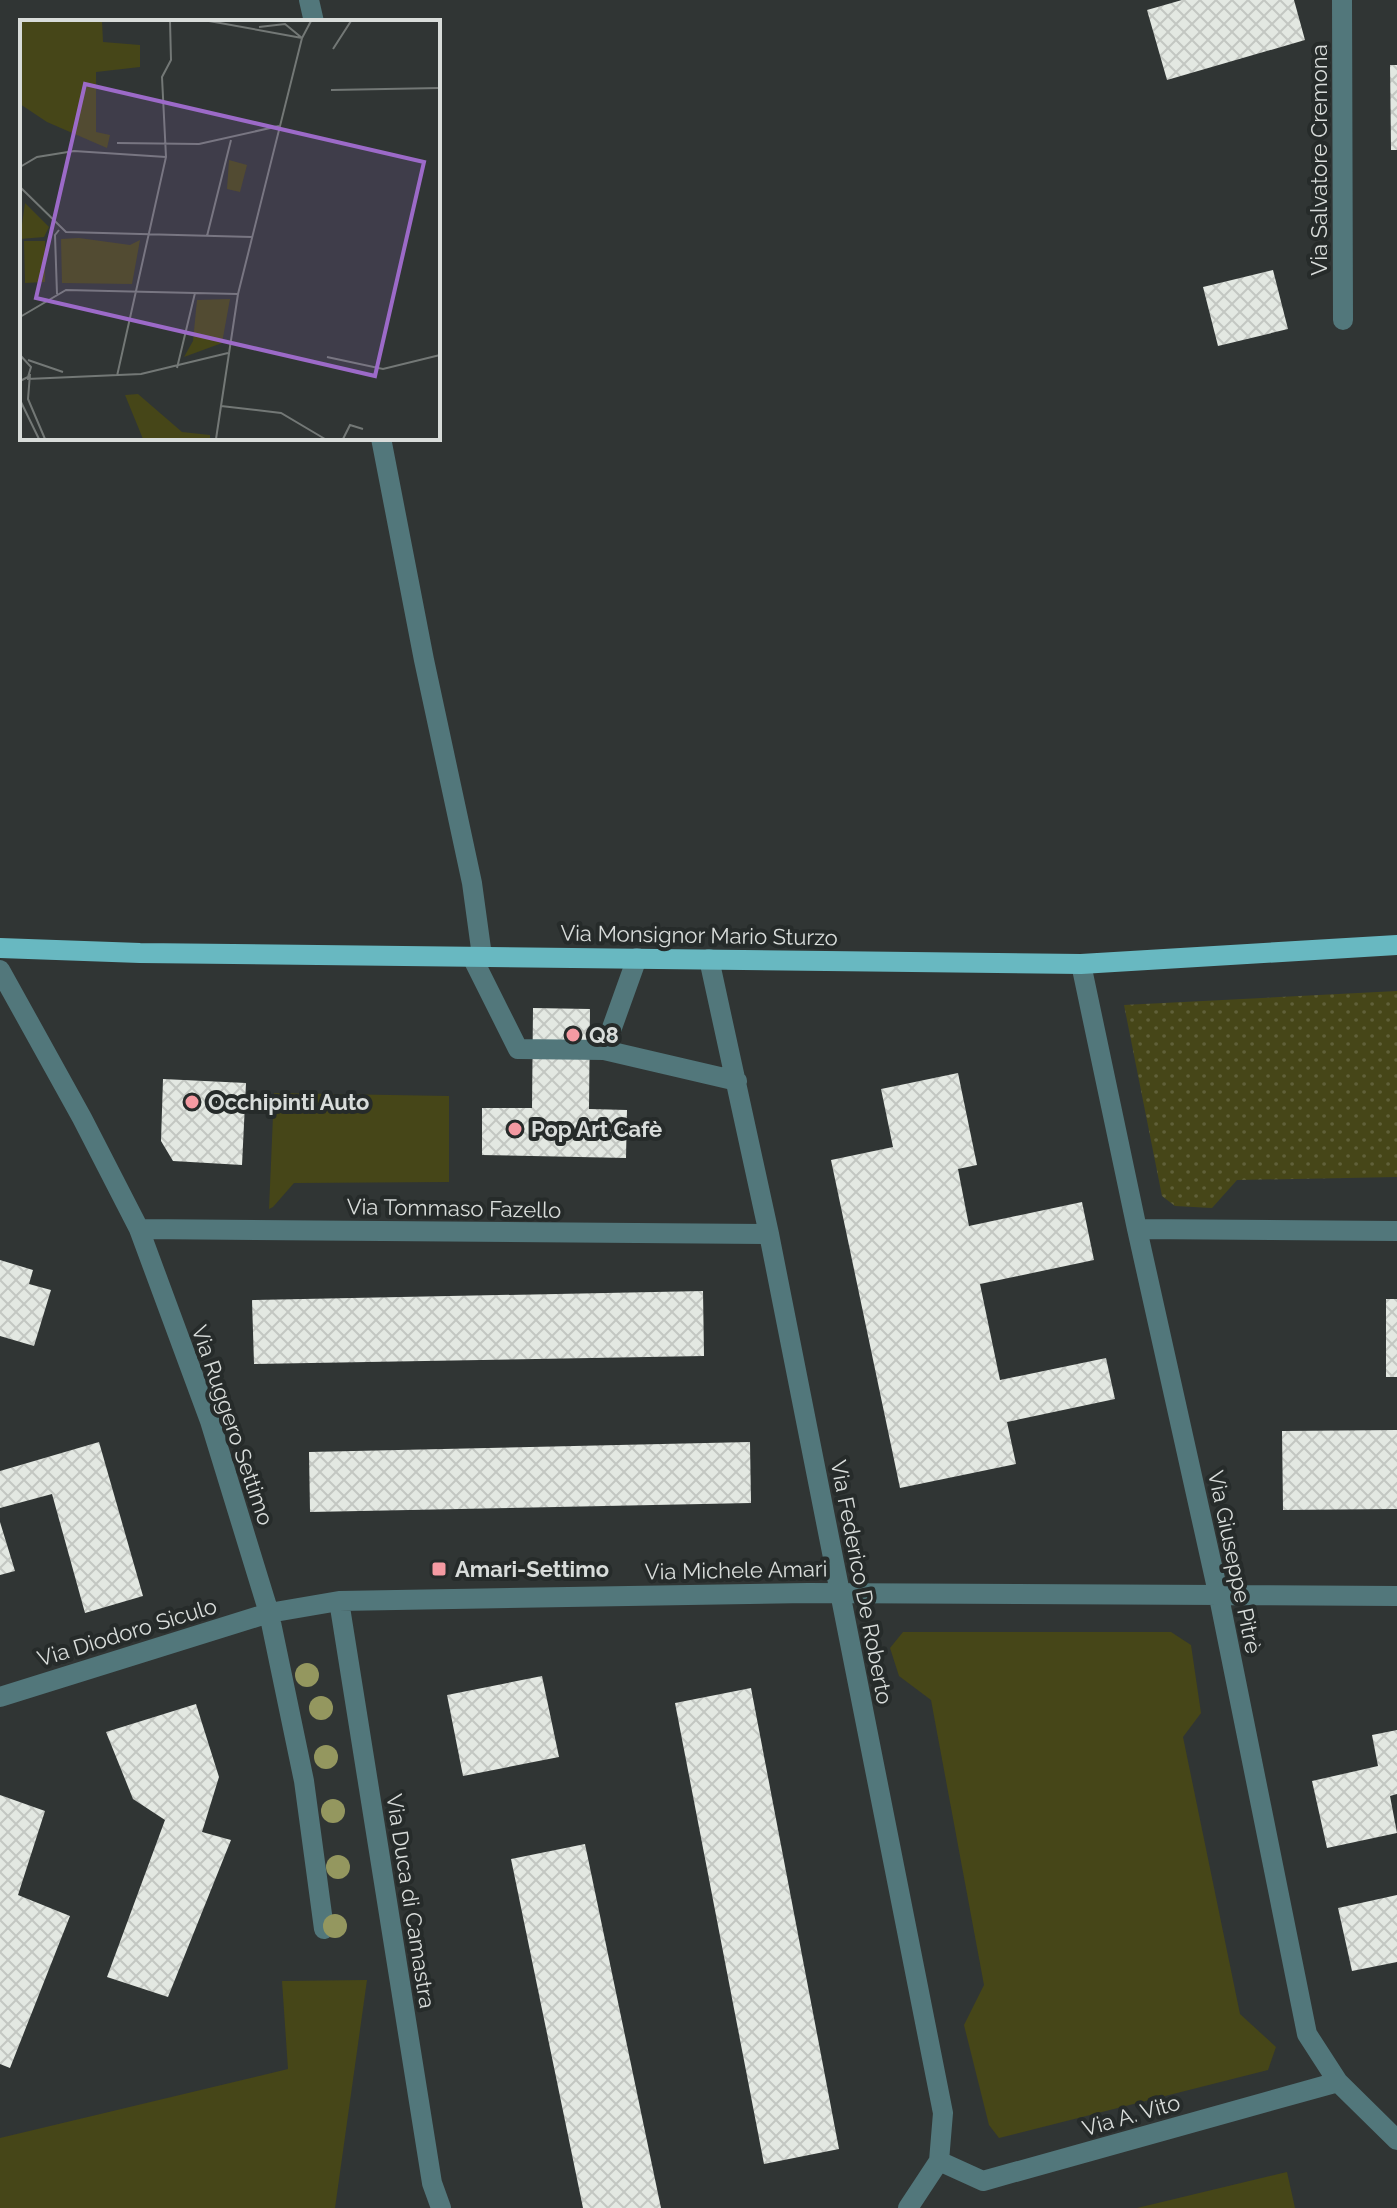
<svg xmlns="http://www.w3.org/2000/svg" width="1397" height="2208" viewBox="0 0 1397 2208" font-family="Raleway,sans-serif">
<defs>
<pattern id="park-dots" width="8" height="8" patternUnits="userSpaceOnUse" patternTransform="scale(2)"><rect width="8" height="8" fill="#464618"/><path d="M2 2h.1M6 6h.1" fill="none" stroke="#606039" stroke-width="1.8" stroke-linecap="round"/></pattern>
<pattern id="building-cross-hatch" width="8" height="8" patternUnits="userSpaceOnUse" patternTransform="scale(2)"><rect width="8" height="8" fill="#e3e8e2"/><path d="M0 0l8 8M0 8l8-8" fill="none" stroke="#c3c7c2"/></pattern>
</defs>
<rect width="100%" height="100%" fill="#303534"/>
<!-- grass -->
<path fill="#464618" d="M274,1093L449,1096V1182L294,1183L273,1207L269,1209Z
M903,1632H1171L1191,1645L1201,1713L1183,1737L1240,2014L1276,2047L1268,2070L999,2138L989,2125L964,2025L984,1985L931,1700L899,1676L890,1648Z
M367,1980L335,2208H0V2138L288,2069L282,1981Z
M1287,2172L1295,2208H1137Z"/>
<!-- park -->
<path fill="url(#park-dots)" d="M1397,991V1177L1237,1180L1212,1208L1175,1206L1162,1196L1124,1005Z"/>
<!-- building -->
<path fill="url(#building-cross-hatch)" d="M1182,0H1294L1305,40L1167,80L1147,10Z
M1390,65H1397V150H1391Z
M1273,270L1288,329L1218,346L1203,287Z
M533,1008L590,1009L589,1109L627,1110L626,1158L482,1155V1108H532Z
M958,1073L977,1165L958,1169L969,1226L1082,1202L1094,1260L980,1284L1000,1380L1106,1358L1115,1399L1007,1422L1016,1464L900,1488L831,1160L893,1147L881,1089Z
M163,1079L246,1083L242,1165L173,1161L161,1141Z
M0,1260L33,1270L29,1284L51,1290L34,1346L0,1336Z
M703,1291L704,1356L254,1364L252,1300Z
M1386,1299H1397V1377H1386Z
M1397,1430V1509L1283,1510L1282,1431Z
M99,1442L143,1596L85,1613L52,1494L0,1508V1471Z
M750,1442L751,1503L310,1512L309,1452Z
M0,1522L15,1571L0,1575Z
M542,1676L559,1757L463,1776L447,1695Z
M751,1688L839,2149L764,2164L675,1703Z
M196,1704L219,1777L202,1832L231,1840L168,1997L107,1977L165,1820L133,1799L106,1732Z
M1397,1730V1794L1390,1796L1397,1833L1327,1848L1312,1781L1378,1766L1372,1735Z
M0,1795L45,1811L18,1895L70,1916L10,2068L0,2064Z
M585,1844L661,2208H583L511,1859Z
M1397,1895V1962L1352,1971L1338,1908Z"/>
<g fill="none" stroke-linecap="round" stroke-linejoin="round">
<!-- minor -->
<path stroke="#52777b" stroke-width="20" d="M309,0L314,22
M1342,0L1343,320
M381,438L424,660L472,883L482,956
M472,957L518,1049L604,1050L637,958
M709,959L769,1234L943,2113L939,2161L908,2208
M1081,964L1137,1229L1219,1597L1307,2034L1338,2082L1397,2140
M0,970L82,1118L139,1229L210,1421L269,1613L304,1781L324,1929
M604,1050L737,1081
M139,1229L769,1234
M1137,1229L1397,1231
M339,1601L432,2183L441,2208
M0,1697L269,1613L339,1601L808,1593L1397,1596
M939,2161L983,2181L1338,2082"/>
<!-- major -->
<path stroke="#68b8c1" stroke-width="20" d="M0,948L140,953L1081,964L1397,945"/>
</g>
<!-- trees -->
<g fill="#94975f">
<circle cx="307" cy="1675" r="12"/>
<circle cx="321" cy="1708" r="12"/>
<circle cx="326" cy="1757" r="12"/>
<circle cx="333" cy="1811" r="12"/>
<circle cx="338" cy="1867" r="12"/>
<circle cx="335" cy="1926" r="12"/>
</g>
<!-- markers -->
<g fill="#f49aa2" stroke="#262b2a" stroke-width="3">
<circle cx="573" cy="1035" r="8"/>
<circle cx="192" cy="1102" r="8"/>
<circle cx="515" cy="1129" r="8"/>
<rect x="431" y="1561" width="16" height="16" rx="4"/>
</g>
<g text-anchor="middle" stroke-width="8" stroke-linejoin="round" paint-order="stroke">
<!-- street labels -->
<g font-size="22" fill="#d8dcda" stroke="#262b2a">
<text transform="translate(1319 160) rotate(-90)" y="8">Via Salvatore Cremona</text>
<text transform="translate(699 935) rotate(1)" y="8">Via Monsignor Mario Sturzo</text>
<text transform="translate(454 1208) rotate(1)" y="8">Via Tommaso Fazello</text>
<text transform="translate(233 1425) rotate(71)" y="8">Via Ruggero Settimo</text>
<text transform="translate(1235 1562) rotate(78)" y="8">Via Giuseppe Pitrè</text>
<text transform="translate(736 1570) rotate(-1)" y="8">Via Michele Amari</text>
<text transform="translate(862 1582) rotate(79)" y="8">Via Federico De Roberto</text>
<text transform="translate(127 1632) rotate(-17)" y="8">Via Diodoro Siculo</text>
<text transform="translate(411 1901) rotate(81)" y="8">Via Duca di Camastra</text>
<text transform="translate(1131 2115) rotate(-16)" y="8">Via A. Vito</text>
</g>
<!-- poi labels -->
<g font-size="22" font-weight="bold" fill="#d8dcda" stroke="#262b2a" text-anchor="start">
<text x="589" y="1043">Q8</text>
<text x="208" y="1110">Occhipinti Auto</text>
<text x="531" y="1137">Pop Art Cafè</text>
<text x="455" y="1577">Amari-Settimo</text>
</g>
</g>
<!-- overview -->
<g transform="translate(20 20)">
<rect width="420" height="420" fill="#303534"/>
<path d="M0,1H82L83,22L120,25V47L76,52V112L90,115L87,128L27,102L0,84ZM209,140L227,145L220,172L207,169ZM5,183L29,207L24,217L0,219ZM59,218L110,225L120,220L112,264L42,263L41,219ZM4,221H25V262L5,263ZM118,374L162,412L190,415V419H123L105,375Z" fill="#464618"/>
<path d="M210,279L202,323L164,337L173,321L177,280Z" fill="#464618"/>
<path fill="none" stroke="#737876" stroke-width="2" d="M189,1L282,18M239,7L265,4L282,18M313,29L331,1M311,70L420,68M97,123L179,124L259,106M0,147L17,137L54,131L146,137M0,167L46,212L232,217M187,216L211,120M37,274L35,215L39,210M0,297L46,270L218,274M0,335L11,347L8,357L0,361M307,337L363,349L420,335M8,340L43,352M157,348L175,273M10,354L8,379L25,419M97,356L146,137L142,57L151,40L150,1M7,359L121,354L208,333M0,380L19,419M201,386L261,393L305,419M196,419L218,274L282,18L291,1M323,419L330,405L343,409"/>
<path fill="#9c6ac8" fill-opacity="0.15" stroke="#9c6ac8" stroke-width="4" d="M65,64L404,142L355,356L16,278Z"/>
<rect width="420" height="420" fill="none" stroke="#d8dcda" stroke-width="4"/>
</g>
</svg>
